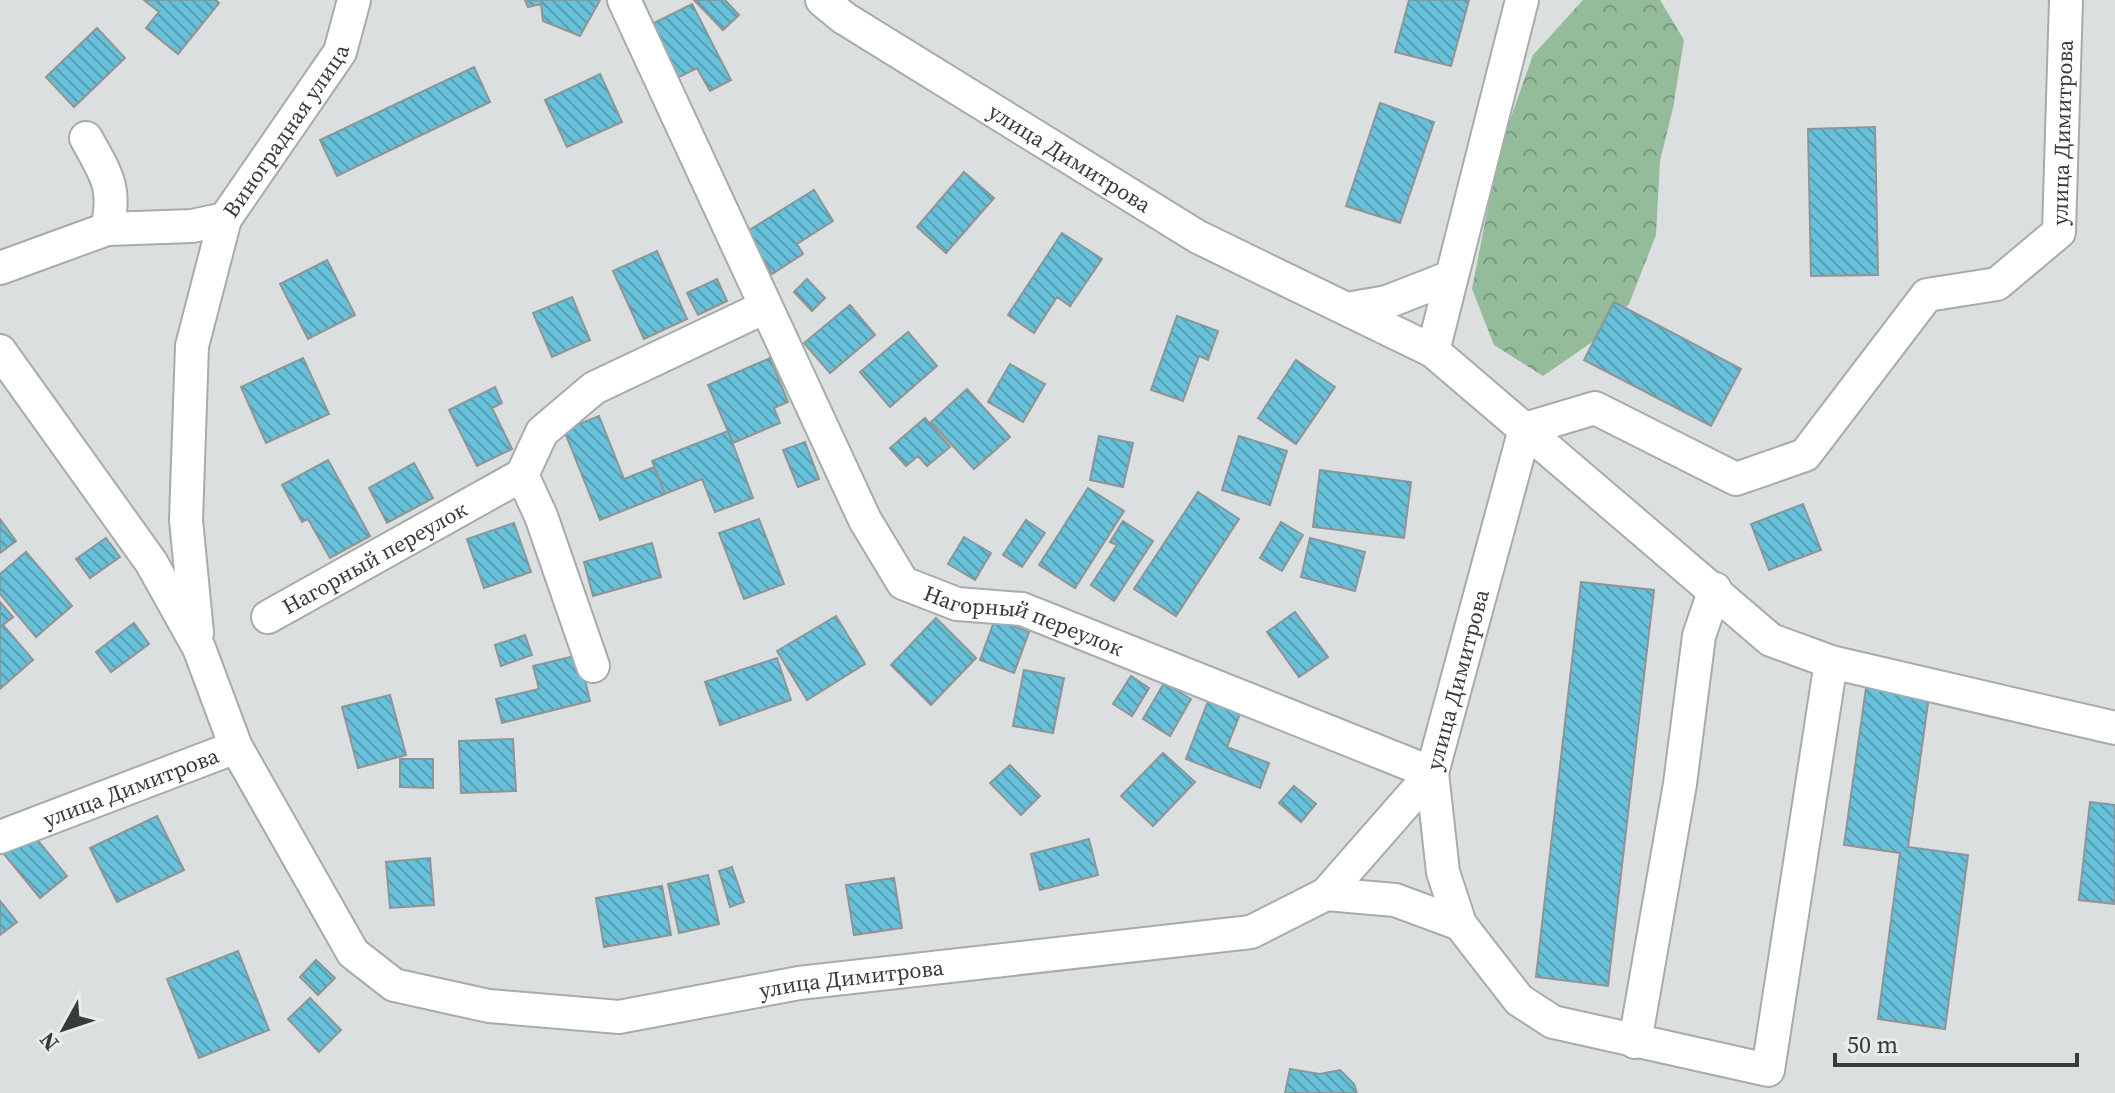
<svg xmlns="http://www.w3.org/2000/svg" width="2115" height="1093" viewBox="0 0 2115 1093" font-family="'Source Serif 4',serif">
<defs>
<pattern id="forest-crowns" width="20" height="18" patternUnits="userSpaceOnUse" patternTransform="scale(2)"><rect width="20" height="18" fill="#94bc9b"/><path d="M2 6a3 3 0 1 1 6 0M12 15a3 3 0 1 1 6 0" fill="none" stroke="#7a9a7f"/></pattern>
<pattern id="building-back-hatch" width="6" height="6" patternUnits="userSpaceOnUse" patternTransform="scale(2)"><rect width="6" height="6" fill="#67c1da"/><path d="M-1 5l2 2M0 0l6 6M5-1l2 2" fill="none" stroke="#569eb2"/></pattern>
</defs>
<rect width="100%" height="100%" fill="#dbdfdf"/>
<!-- forest -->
<path fill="url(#forest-crowns)" d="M1583,0H1660L1684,40L1673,108L1660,161L1656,235L1629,304L1595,340L1543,376L1494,345L1472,289L1499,151L1533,55Z"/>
<!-- building -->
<path fill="url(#building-back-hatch)" stroke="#919495" stroke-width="2" d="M144,0H216L219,3L178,54L146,28L159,12Z
M525,0H600L580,36L543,21L541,4L528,7Z
M694,0H725L739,15L723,30Z
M1409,0H1469L1451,66L1395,52Z
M692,4L731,80L710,91L697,68L675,79L648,26Z
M97,28L125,58L74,107L46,77Z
M474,67L490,102L337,176L320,140Z
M600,74L622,122L567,147L545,100Z
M1380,103L1434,122L1400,223L1346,206Z
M1875,127L1878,275L1811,276L1808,129Z
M964,172L994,198L946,253L917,227Z
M814,190L833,221L797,244L803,254L772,274L746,232Z
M1062,233L1102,259L1070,306L1057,297L1034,333L1008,315Z
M657,251L687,319L644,339L613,271Z
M327,260L355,315L308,339L280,284Z
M717,279L727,301L698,315L687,293Z
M807,279L825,298L812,311L794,292Z
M572,297L590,340L552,357L533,313Z
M1614,302L1741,369L1711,426L1584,360Z
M850,305L875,335L830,373L804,343Z
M1177,316L1218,331L1208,360L1199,356L1183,401L1151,390Z
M908,332L937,366L890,407L860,372Z
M303,358L329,414L266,443L241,387Z
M770,358L788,402L774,408L780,423L733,443L708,385Z
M1296,360L1335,387L1296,444L1258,418Z
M1010,364L1045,384L1023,422L988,402Z
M495,387L502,403L492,408L512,449L477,466L449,410Z
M967,389L1010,437L974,469L931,422Z
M599,416L624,479L654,467L665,494L600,520L564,430Z
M925,418L950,447L927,466L918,456L906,466L890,448Z
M728,431L753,498L715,512L702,479L665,494L652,461Z
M1099,436L1133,443L1123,487L1090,480Z
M1239,436L1287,451L1270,505L1222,490Z
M805,442L819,479L798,487L783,450Z
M328,460L370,536L330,558L308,519L302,522L282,485Z
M414,463L433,498L387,523L369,488Z
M1320,470L1411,482L1404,538L1313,527Z
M1088,488L1124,511L1075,588L1039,565Z
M1198,492L1239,519L1176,616L1134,589Z
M1803,504L1821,550L1769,570L1751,524Z
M0,519L16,541L0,553Z
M759,519L784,584L744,599L719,533Z
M1026,520L1045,533L1022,567L1003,555Z
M1123,521L1153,541L1114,601L1091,585L1117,545L1110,542Z
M1281,522L1303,535L1282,571L1260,558Z
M514,523L531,572L484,588L467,539Z
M964,537L991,553L975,580L948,564Z
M106,538L120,557L90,578L76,559Z
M1310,538L1365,552L1355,591L1301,577Z
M652,543L661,577L593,596L584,562Z
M26,552L72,606L36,637L0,594V574Z
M1581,582L1654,590L1608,986L1536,977Z
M0,602L13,617L3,625L33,660L0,689Z
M1295,612L1328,657L1299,677L1267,632Z
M836,616L865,664L807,700L777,651Z
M936,618L976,658L931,705L891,665Z
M995,619L1029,632L1014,673L980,660Z
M134,623L149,644L111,672L96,652Z
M525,635L532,655L501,666L495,645Z
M579,655L590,701L502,723L496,699L539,689L533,666Z
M777,658L791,700L720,725L705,682Z
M1024,670L1064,678L1053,733L1013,726Z
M1131,676L1149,688L1132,716L1113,704Z
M1164,683L1191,699L1170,736L1143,719Z
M1866,688L1929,696L1908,847L1968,855L1945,1029L1878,1019L1900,853L1844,845Z
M390,695L406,755L358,768L342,707Z
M1210,696L1242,709L1227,747L1269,763L1260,788L1186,759Z
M513,739L516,791L461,793L459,741Z
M1163,753L1195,782L1153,826L1121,796Z
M400,759H433V788L400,787Z
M1010,765L1040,796L1021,815L990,783Z
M1294,786L1316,804L1301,822L1279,803Z
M2090,802L2115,805V904L2079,900Z
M157,816L184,870L117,902L90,848Z
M30,831L67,876L40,898L3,853Z
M1089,839L1098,875L1040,890L1031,854Z
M430,858L434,905L390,908L386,862Z
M732,867L744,902L730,907L719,871Z
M708,875L719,924L679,933L668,884Z
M894,878L902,928L854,935L846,885Z
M662,886L671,935L604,947L596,898Z
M0,901L17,922L0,935Z
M238,951L269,1030L199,1058L167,979Z
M316,960L335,978L318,995L300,977Z
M310,998L341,1030L319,1052L288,1019Z
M1290,1069L1320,1074L1340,1070L1354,1084L1357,1093H1285Z"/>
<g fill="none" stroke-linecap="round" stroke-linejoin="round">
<defs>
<g id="minor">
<path id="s1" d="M624,0L865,520L903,583L957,604L1022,609L1432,773"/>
<path id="s2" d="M822,0L844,18L1198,237L1433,351L1771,640L1831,662L2115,728"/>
<path d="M86,138C106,174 117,188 107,229"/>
<path id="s3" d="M0,268L107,229L192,226L225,219L340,52L354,0"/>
<path d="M1347,309L1387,302L1451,277"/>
<path id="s4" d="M0,351L151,562L199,648L236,747L353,953L394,985L489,1006L619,1017L799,983L1251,932L1326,894L1432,773L1525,429L1595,408L1736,479L1805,455L1927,295L1997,284L2059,232L2066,0"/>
<path d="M1433,351L1522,0"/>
<path d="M522,475L541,516L593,666"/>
<path id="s5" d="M268,617L522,475L542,432L594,388L765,307"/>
<path d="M197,633L186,520L192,346L225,219"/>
<path d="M1432,773L1443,872L1460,924"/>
<path id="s6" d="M0,837L236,747"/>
<path d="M1326,894L1395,900L1460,924L1519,1000L1553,1022L1768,1070L1831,662"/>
<path d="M1635,1042L1680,784L1699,636L1715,589"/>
</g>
</defs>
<!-- minor casing -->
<use href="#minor" stroke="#a8abab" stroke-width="36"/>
<!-- minor -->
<use href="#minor" stroke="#fff" stroke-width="32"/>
</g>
<g text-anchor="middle" stroke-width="6" stroke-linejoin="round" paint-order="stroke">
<!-- street labels -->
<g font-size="22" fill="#393a3a" stroke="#e8ecec">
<text dy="8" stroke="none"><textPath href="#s3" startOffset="340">Виноградная улица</textPath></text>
<text dy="8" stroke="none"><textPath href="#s4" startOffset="2976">улица Димитрова</textPath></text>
<text dy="8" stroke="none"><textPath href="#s2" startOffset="294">улица Димитрова</textPath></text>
<text dy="8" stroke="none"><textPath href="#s5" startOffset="122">Нагорный переулок</textPath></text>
<text dy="8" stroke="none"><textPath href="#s1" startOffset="774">Нагорный переулок</textPath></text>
<text dy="8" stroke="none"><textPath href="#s4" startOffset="1960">улица Димитрова</textPath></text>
<text dy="8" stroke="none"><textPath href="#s6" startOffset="140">улица Димитрова</textPath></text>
<text dy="8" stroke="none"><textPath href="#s4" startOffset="1216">улица Димитрова</textPath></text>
</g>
</g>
<!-- north arrow -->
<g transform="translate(64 1029) rotate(230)" stroke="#e8ecec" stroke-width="6" paint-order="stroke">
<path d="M0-6L14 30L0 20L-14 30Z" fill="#393a3a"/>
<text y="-12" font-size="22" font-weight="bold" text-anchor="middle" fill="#393a3a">N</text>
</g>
<!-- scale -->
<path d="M1835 1053v12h242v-12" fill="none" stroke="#393a3a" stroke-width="4"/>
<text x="1847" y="1053" font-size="24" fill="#393a3a" stroke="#e8ecec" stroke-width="6" paint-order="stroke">50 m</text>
</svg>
